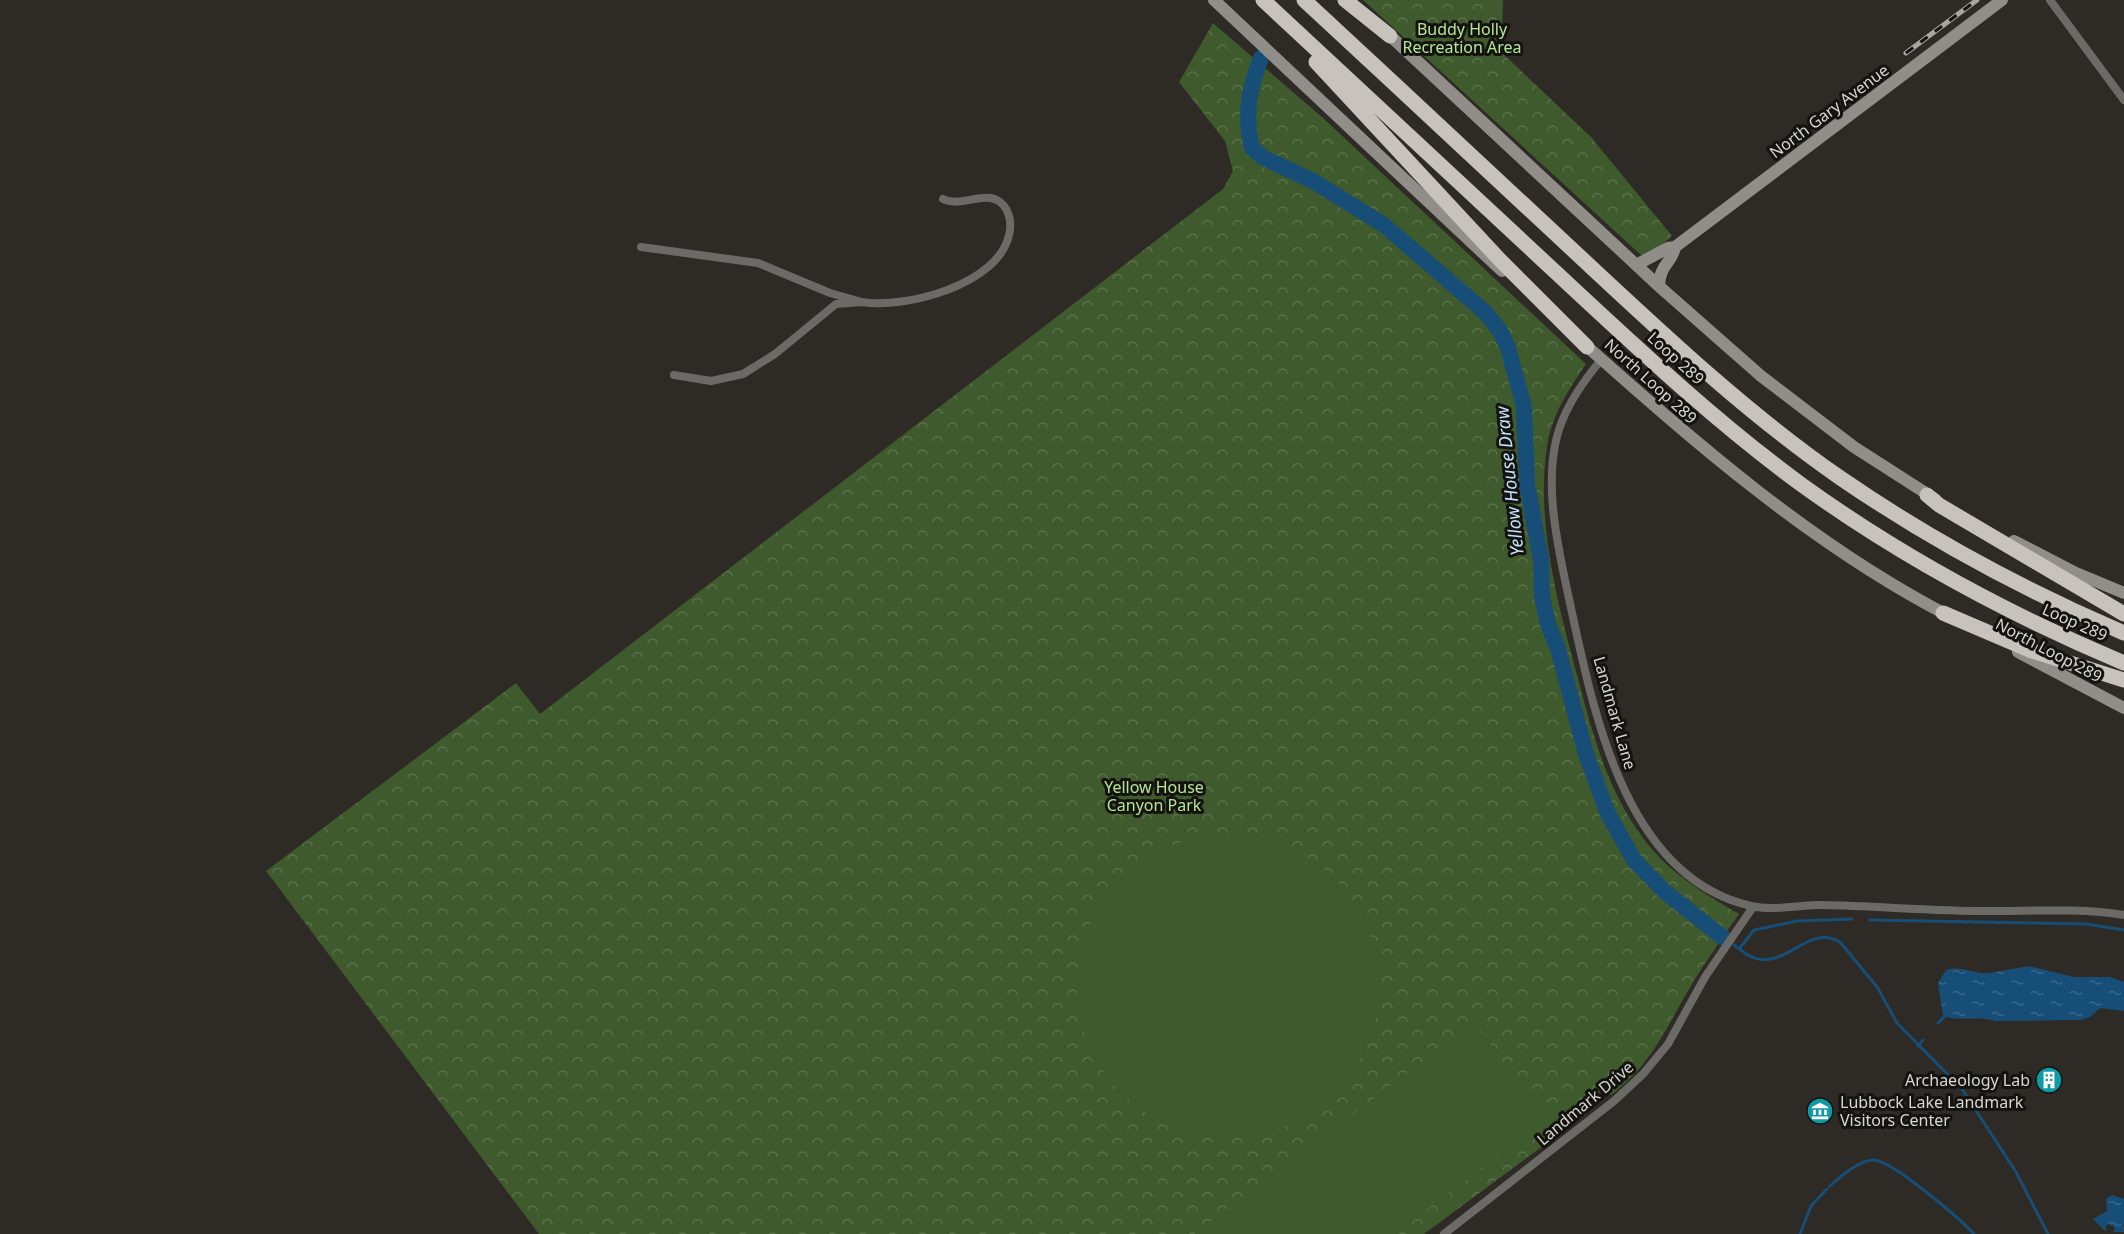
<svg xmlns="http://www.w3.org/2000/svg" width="2124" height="1234" viewBox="0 0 2124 1234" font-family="'Noto Sans',sans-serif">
<defs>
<pattern id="park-crowns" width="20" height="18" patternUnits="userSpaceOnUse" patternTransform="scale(1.5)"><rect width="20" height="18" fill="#3f5a2c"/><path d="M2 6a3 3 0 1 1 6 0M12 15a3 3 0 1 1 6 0" fill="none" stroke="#5a714a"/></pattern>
<pattern id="water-ripples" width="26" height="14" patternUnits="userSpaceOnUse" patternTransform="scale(1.5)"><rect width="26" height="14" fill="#174e77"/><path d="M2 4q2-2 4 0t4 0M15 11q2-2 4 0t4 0" fill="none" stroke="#386789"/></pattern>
</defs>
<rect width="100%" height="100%" fill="#2e2a25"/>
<!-- park -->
<path fill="url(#park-crowns)" d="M1363,0H1503L1501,52L1591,137L1672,236L1651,254L1642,256Z
M1213,23L1323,118L1586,364C1569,389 1552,415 1547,446C1536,522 1557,601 1577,675C1592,732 1607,790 1643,838C1668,872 1703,893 1739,914C1724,935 1709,957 1695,979C1668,1023 1654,1063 1611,1095L1600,1092L1588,1101L1590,1109L1585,1115L1424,1234H539L266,871L516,683L540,714L1223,189L1233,171L1225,141L1179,82Z"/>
<!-- pitch -->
<path fill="#3f5a2c" d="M1077 986a151 151 0 1 1 302 0a151 151 0 1 1-302 0Z
M1474,1023L1546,1119L1394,1234H1194Z"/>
<!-- water -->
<path fill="url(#water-ripples)" d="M2029,966L2074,977H2110L2124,982V1011L2100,1008L2090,1017L2081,1020L1994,1021C1978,1015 1958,1023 1943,1015L1938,983L1946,970C1961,965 1975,975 1990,973C2003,971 2015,968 2029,966Z
M2112,1195L2124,1199V1232H2113L2115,1228L2109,1224L2105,1226L2107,1231L2104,1230L2093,1219L2107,1211L2106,1199Z"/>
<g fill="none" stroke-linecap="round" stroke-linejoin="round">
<!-- stream -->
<path stroke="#174e77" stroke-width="3" d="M1870,920L2086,924L2124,930
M1734,945C1742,951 1750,958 1759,959C1788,965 1811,924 1840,942L1877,987L1897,1023L1962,1089L2016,1172L2048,1234
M1739,949L1754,930L1797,921L1852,919
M1938,1023L1947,1014
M1918,1046L1923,1040
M1830,1186C1841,1176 1858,1161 1873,1160C1891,1159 1960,1219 1974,1234
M1800,1234L1811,1206L1827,1189"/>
<!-- river -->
<path stroke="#174e77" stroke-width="16" d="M1261,58C1249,88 1244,116 1252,148L1264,158L1313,181L1384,225L1486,313L1500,331L1508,348L1524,407L1527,484L1541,560L1542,597L1548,624L1558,649L1586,754L1607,812L1634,860L1665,892L1725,939"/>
<!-- street -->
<path stroke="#6c6a67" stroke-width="8" d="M2050,0L2124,100
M641,247L758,263L830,293L862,302L836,304L775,354L743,374L711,381L674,375
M862,302C905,309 998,285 1009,235C1012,224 1010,210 1000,202C985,190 961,208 943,199
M1601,360C1586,378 1572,397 1563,419C1539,474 1559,552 1571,608C1594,714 1626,878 1751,906C1773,911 1799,905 1822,905C1877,906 1932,911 1988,911C2033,911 2080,908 2124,915
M1444,1234L1614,1101L1643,1074L1668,1044L1705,977L1753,907"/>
<!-- secondary -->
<path stroke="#918d89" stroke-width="12" d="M1214,0L1502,271
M1385,31L1661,288L1761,376L1854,447L1935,499
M1636,265L1668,248L1675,247L2002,0
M1659,286C1660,263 1672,264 1675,247
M1582,342C1697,444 1812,545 1949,616
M2014,541L2076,573L2124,593
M2018,652L2124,708"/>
<!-- highway -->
<path stroke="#c7c2bb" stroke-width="15" d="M1263,0C1358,88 1453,177 1549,266C1631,342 1712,419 1802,485C1902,557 2010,615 2124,663
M1304,0C1395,84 1486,169 1576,253C1661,332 1744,411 1839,477C1929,539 2024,590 2124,633
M1345,0L1390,36
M1316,62L1500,260L1587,347
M1927,495L1939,505L2124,614
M1943,613L2032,651L2124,680"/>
<defs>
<path id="rail" d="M1906,53L1977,0"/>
</defs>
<!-- rail casing -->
<use href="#rail" stroke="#a9a6a2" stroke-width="5"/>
<!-- rail -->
<use href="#rail" stroke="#141310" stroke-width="3" stroke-dasharray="9" stroke-linecap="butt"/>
</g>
<!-- icons -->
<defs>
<symbol id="building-disc" viewBox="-11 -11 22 22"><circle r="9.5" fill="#0f9aa8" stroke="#141310"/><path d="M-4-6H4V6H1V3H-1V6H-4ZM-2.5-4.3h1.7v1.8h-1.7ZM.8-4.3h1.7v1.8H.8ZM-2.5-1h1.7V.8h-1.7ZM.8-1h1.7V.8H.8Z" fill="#fff"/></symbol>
<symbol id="museum-disc" viewBox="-11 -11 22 22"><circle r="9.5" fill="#0f9aa8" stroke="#141310"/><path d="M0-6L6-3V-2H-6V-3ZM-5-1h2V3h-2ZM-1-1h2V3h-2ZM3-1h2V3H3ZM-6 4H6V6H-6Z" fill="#fff"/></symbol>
</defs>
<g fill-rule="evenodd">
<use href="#building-disc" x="2034" y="1065" width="30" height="30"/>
<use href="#museum-disc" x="1805" y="1096" width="30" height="30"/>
</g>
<g text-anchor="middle" stroke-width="6" stroke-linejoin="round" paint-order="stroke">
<!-- park labels -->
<g font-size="16" fill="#b5e696" stroke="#141310">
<text x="1462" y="35">Buddy Holly<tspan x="1462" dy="18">Recreation Area</tspan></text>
<text x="1154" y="793">Yellow House<tspan x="1154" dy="18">Canyon Park</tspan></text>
</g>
<!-- street labels -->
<g font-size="16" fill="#d8d6d2" stroke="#141310">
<text transform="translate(1829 111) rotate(-37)" y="6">North Gary Avenue</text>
<text transform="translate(1676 358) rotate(42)" y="6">Loop 289</text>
<text transform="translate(1651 381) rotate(42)" y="6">North Loop 289</text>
<text transform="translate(2075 622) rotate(24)" y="6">Loop 289</text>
<text transform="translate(2049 650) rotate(28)" y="6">North Loop 289</text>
<text transform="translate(1615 713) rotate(74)" y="6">Landmark Lane</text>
<text transform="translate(1585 1103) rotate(-40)" y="6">Landmark Drive</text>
</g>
<!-- poi labels -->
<g font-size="16" fill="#d8d6d2" stroke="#141310" text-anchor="end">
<text x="2030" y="1086">Archaeology Lab</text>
<text x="1840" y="1108" text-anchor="start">Lubbock Lake Landmark<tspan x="1840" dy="18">Visitors Center</tspan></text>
</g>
<!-- water labels -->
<g font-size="18" font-style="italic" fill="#c5e2fc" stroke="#141310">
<text transform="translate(1510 481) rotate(-96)" y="6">Yellow House Draw</text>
</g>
</g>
</svg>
